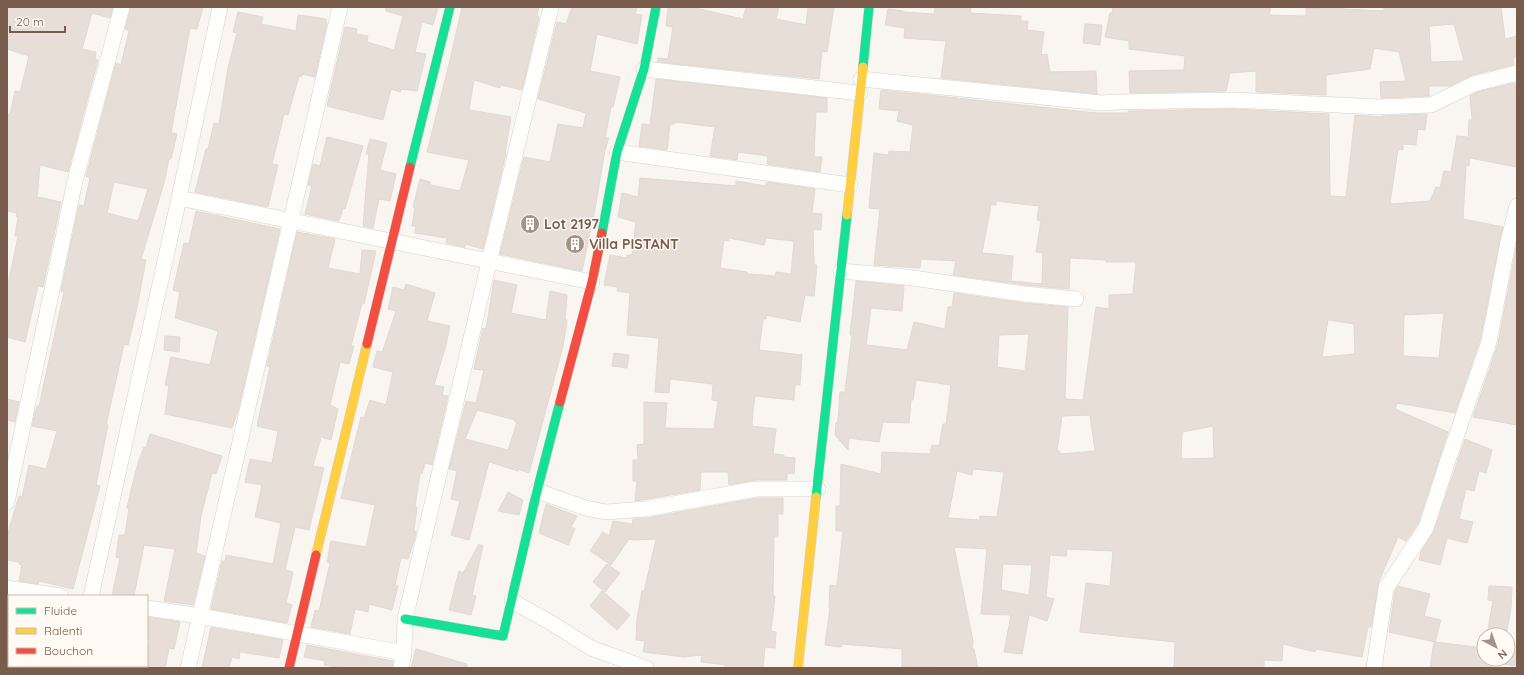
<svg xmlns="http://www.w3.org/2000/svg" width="1524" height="675" viewBox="0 0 1524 675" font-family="Quicksand,sans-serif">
<rect width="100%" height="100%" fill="#f9f5f0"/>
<!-- building -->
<path fill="#e6ded7" stroke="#e2d8d2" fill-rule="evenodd" d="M7,7H113L110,18L92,13L82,49L96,52L95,59L98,60L68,172L40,165L37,197L61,202L43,287L38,286L25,342L7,337V280H9L18,236H15L18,217L16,216L17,213L7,211V114L10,115L15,91L20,92L29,56L7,49Z
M131,7H203L197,29L190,28L171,133L177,134L171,159H169L164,183L141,259L146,260L136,312L128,345L124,344L106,425H108L96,485L100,486L73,589L39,581L38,584L19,581L22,565L19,564V562L7,560V541L9,529L19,496L22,497L29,465L46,469L57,431L32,426L37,406H39L64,292L61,291L79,205L84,206L90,178L86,176L116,63L121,65L129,31L125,29ZM114,182L148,189L138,221L107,213Z
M386,7H438L433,25L422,22L415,52L426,54L417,91L401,89L400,92L391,89L383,120L327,106L345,27L357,29L356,34L368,36L367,42L394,50L403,16L386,11Z
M462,7H539L537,16L539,17L522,90L501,85L500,88L474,80L469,110L511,117L505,153H506L483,249L465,244V247L446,243L447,238L415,233L416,226H412L415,207H413L420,179L430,182V185L460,191L469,160L427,152L450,60Z
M572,7H637L635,14L642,15L637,44L597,34L590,71L620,77L613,107H611L605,138H609L605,150L595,209L582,271L500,254L524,157L550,162L558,124L583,128L586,113L538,99L557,22L566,24Z
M668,7H691L743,19L746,7H779L776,19L806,25L808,7H834L827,52L822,51L819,79L658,62V58L668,59L673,27L666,26Z
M935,7H971L970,13L1021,16V21H1028L1027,30L1044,32L1041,55L1047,54L1050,72L1096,71L1097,94L941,78L946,41L904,38L905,28L885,25L888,9L903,11V12L934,14Z
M1113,7H1271L1269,15L1306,16V8L1326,9V7H1342V9L1384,11V7H1501L1505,39L1517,36V57L1513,58L1514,63L1513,65L1472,75L1450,86H1429V96L1381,98L1380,82L1406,81L1399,52L1374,48L1370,69L1326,75V95L1256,92V71L1230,73L1226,91L1130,93L1129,71L1184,70L1185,56L1129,49V41L1105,37L1110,13H1112ZM1454,24L1464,61L1431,62L1429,26Z
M238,12L263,17L261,24L296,31L298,15L326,19V22L327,23L315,77L302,74L301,77L299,76L288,115L284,114L272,164L278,165L268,207L195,192L206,149H208L214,123L219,124L228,68L237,33L233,32Z
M1085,24L1102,25L1100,45L1083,43Z
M656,79L827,98V112H816L814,157H822L820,172L767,164L768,156L738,152L737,160L710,156L715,127L675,122L674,124H670L667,150L639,146L642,124L650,125Z
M1515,83L1517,106V167L1470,158L1469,166L1466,165L1463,219L1503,227L1480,340L1455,413L1397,403L1395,409L1448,432L1418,524L1406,541L1398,537L1379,581L1371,627H1368L1362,657L1316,649L1315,652L1283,644L1282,661L1264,660V668H1174L1175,642L1080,632L1086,583L1110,586L1113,551L1067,549L1066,556L1050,555L1046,597L1054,599L1047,621L1029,615L1022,654L1004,652L1011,615L981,614L987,549L954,547L973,641L972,649H974L978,668L902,667V649L842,644L841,647L825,645L830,608H829L830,585L837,586L843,531H836V506H840L841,464L881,474L882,452L930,454L932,445L939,446L943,424H946L951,385L916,380L913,400H911L909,423L883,422L879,442L849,438L848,450L835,435L836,423L838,421L840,392H845L852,335H850L856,281L904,286L902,311L871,308L866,345L907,350L914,322L945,329L948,307H952L954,293L1023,303L1068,307L1065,399L1083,400L1096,307L1109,309V295L1133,294L1136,262H1106V260L1070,258L1069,289L1025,285L953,275L956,261L921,259L920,268L874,265L880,209L869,208L874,153L888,155L889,151L910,152L913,125L897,121L899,111L879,109L881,90L1097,113H1128V111L1233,109L1329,114L1330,196L1346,197L1355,115L1382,117L1381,116L1427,114L1425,130L1418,129L1416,145L1403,144V150L1398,149L1390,204L1430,201L1436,187L1440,188L1444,171L1451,172L1457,136L1467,137L1468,140L1469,120H1472L1470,96L1477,92ZM996,201L1039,206L1037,220L1041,221L1036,252L1043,253L1042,284L1011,281L1013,256L982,253L991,205H996ZM1444,313L1439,358L1403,356L1404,315ZM1328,320L1354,324L1355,354L1322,357ZM1029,334L1025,371L997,367L999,335ZM1090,415L1095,451L1060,454V451H1057L1062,416ZM1213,426L1214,458L1181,459L1182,432ZM973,469L1004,472L997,517L980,516V520L948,518L957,471L972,475ZM1003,564L1032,565L1029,595L1001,590Z
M327,137L363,146L345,209L343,208L339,221L305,214L312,186L308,185L313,164L320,166Z
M370,139L387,143L380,170L396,174L390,201L379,199L373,228L363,226L369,154H366Z
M640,178L736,186V181L766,186V182L815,189L812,213L822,214L821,230L813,229L814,265H817L814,296L805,295L800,322L766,315V319H763L759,350L802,355L800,385H795L794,400L755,396L753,410L752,426L776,429L773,454L784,455V457L795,458L794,474L787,473V480H756L729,485L728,472H701L700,490L635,501L637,481H633V460H638L637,445L644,444V402L667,403L665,428L714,429L718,401L712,400L713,384L670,379L669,393L655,392L659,338L627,335L630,293L617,291L618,287L604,285L610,255L627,258V255H632L636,222L618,217L622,193L638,197ZM729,238L764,245L766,238L794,241L791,274L776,272L775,276L747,274V272L720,268L724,240L728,241Z
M196,211L280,229L239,407L232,428L165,414L169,386L165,385L171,357L210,365L218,331L175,318L180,292L173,290L184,243L189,244Z
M297,232L335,239L328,268L360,274L362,250L376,251L364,304L362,303L351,346H354L349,364L340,362L330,405L338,409L331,440L321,437L313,466L324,468L309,530L295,527L285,570L293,572L286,603L292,605L287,623L211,609L222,561L225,562L226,555L273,564L281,523L255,517L262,485L245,482L250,459L272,463L278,431L257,426L270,367L267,366Z
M1517,243V425L1473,417L1498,344Z
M494,280L517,285L511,313L546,320L550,291L567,295L565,319L567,320L563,346L529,473L518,469V471L489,462L469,540L451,535L460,501L451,499L457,471L449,469L466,401L476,403L484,370L474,369L483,328L486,329ZM477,410L515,420V422H517L508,450L465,439Z
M406,284L435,293L427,321L450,326L446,345L434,385L444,387L442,395L448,396L432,465L425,463L422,474L420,473L415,507H417L414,531L416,532L415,538L408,559L401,558L395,585L398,586L392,610L369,604L368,612L355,609L350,634L311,627L315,610L319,611L330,563L327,562L331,541L366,547L375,505L341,498L361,417L364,418L370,400L386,405L393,372L373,367L377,351L382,352L383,350L396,311L388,309L393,287L404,290Z
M165,336L180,337L179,352L164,350Z
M614,353L629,355L627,368L612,366Z
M7,399L19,402L15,422L7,420Z
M150,434L222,456L216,474L212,473L201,516L196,553L205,556L193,605L164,601L175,549L144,545L134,596H112L120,558L116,557L119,535H125L129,508H127L130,494L138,463L144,447L146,448Z
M1465,439L1492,450L1486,473L1479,471L1474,491L1466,489L1459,519L1473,522L1467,543L1447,538L1440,565L1419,560L1421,552L1434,531Z
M508,492L523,500L519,515L498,511Z
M757,498H783V514H778V536H774L773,595L775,596L771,631L776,632L775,648L765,647L763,668H723L727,665L701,662L702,655L684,657L643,652L645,641L636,640L637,619L642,590L644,592L656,539L635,540L629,539L611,565L590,551L603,532L609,536L613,521L632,524L633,519L647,518Z
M546,504L577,516L571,527L575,529L568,545L539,533Z
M479,544L483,546L472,595L476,596L471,615L449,610L459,571L463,573Z
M607,564L620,573L605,592L593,582Z
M1398,586L1430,594L1424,616L1441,620L1435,642L1389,632L1395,591Z
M1489,586L1512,587L1511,608L1506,635H1487L1493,601L1488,600Z
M602,591L630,615L617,630L590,606Z
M147,617L180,622L174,649L169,648L165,668H145V666H147V656L150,640L147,639Z
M211,627L283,640L279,658L240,652L239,659L232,657L229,668H202Z
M1434,642L1484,648V659H1508V650L1517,651V666L1492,663V668H1430Z
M307,645L393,661L392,668H342L324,665L325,661L304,657Z
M416,649L467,664V668H411Z"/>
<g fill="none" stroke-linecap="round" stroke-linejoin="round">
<defs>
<path id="street" d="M644,69L860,93
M861,79L1101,103L1117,102L1233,100L1379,107L1431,105L1474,84L1517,73
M617,152L850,185
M179,198L592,282
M841,271L906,277L1024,294L1076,299
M537,491L586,508L606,512L645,509L756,489H818
M7,502L75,181L122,7
M7,588L61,596
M91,596L179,198L220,7
M512,601L553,624L591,648L646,668
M147,608L200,616L404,653
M76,668V666
M188,668L340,7
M401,668L404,653L405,619L489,262L551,7
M1374,668L1386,588L1426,528L1448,460L1489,342L1508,242L1517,206"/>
<path id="fast" d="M863,67L869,7
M410,167L450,7
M602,233L617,152L644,69L656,7
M816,497L847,215
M405,619L503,636L537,491L560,402"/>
<path id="slow" d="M847,215L863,67
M316,555L367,344
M798,668L816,497"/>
<path id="jam" d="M367,344L410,167
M560,402L592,282L602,233
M289,668L316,555"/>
</defs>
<!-- street casing -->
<use href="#street" stroke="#d7d1cb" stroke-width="16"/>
<!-- fast casing -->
<use href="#fast" stroke="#d9d2cb" stroke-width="10"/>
<!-- slow casing -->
<use href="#slow" stroke="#d9d2cb" stroke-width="10"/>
<!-- jam casing -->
<use href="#jam" stroke="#d9d2cb" stroke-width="10"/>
<!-- street -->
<use href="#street" stroke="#fefefd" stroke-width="15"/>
<!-- fast -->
<use href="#fast" stroke="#16e098" stroke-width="9"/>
<!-- slow -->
<use href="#slow" stroke="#ffcf43" stroke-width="9"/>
<!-- jam -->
<use href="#jam" stroke="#f24e42" stroke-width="9"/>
</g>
<!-- icons -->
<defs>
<symbol id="building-disc" viewBox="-11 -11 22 22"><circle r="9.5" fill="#a69286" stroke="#fffaf3"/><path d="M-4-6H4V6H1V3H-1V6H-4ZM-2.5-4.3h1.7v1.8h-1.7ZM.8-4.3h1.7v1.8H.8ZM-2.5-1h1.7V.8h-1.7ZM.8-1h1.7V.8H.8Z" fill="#fff"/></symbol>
</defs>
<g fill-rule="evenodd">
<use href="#building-disc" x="519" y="213" width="22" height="22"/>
<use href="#building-disc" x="564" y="233" width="22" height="22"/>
</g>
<g text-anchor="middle" stroke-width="3" stroke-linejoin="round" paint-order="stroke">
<!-- poi labels -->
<g font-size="14" font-weight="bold" fill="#7a5c4d" stroke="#fffaf3" text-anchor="start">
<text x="544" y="229">Lot 2197</text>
<text x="589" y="249">Villa PISTANT</text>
</g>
</g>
<!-- border -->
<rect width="1524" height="675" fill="none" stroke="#7a5c4d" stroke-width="16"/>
<!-- legend -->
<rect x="8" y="595" width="140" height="72" fill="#fffaf3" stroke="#cabbb1"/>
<rect x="16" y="608" width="20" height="6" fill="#16e098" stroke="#cabbb1"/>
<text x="44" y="615" font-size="12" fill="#7a5c4d">Fluide</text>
<rect x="16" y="628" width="20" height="6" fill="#ffcf43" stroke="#cabbb1"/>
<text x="44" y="635" font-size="12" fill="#7a5c4d">Ralenti</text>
<rect x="16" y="648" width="20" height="6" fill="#f24e42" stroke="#cabbb1"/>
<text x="44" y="655" font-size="12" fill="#7a5c4d">Bouchon</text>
<!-- north arrow -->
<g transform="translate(1496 647) rotate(139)"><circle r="19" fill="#fffaf3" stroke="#cabbb1"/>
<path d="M0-3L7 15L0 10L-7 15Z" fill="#a69286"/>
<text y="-6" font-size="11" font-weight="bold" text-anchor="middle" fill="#7a5c4d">N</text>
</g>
<!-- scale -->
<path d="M10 26v6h55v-6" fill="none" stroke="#7a5c4d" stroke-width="2"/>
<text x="16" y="26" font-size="12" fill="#7a5c4d" stroke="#fffaf3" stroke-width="3" paint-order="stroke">20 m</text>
</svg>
